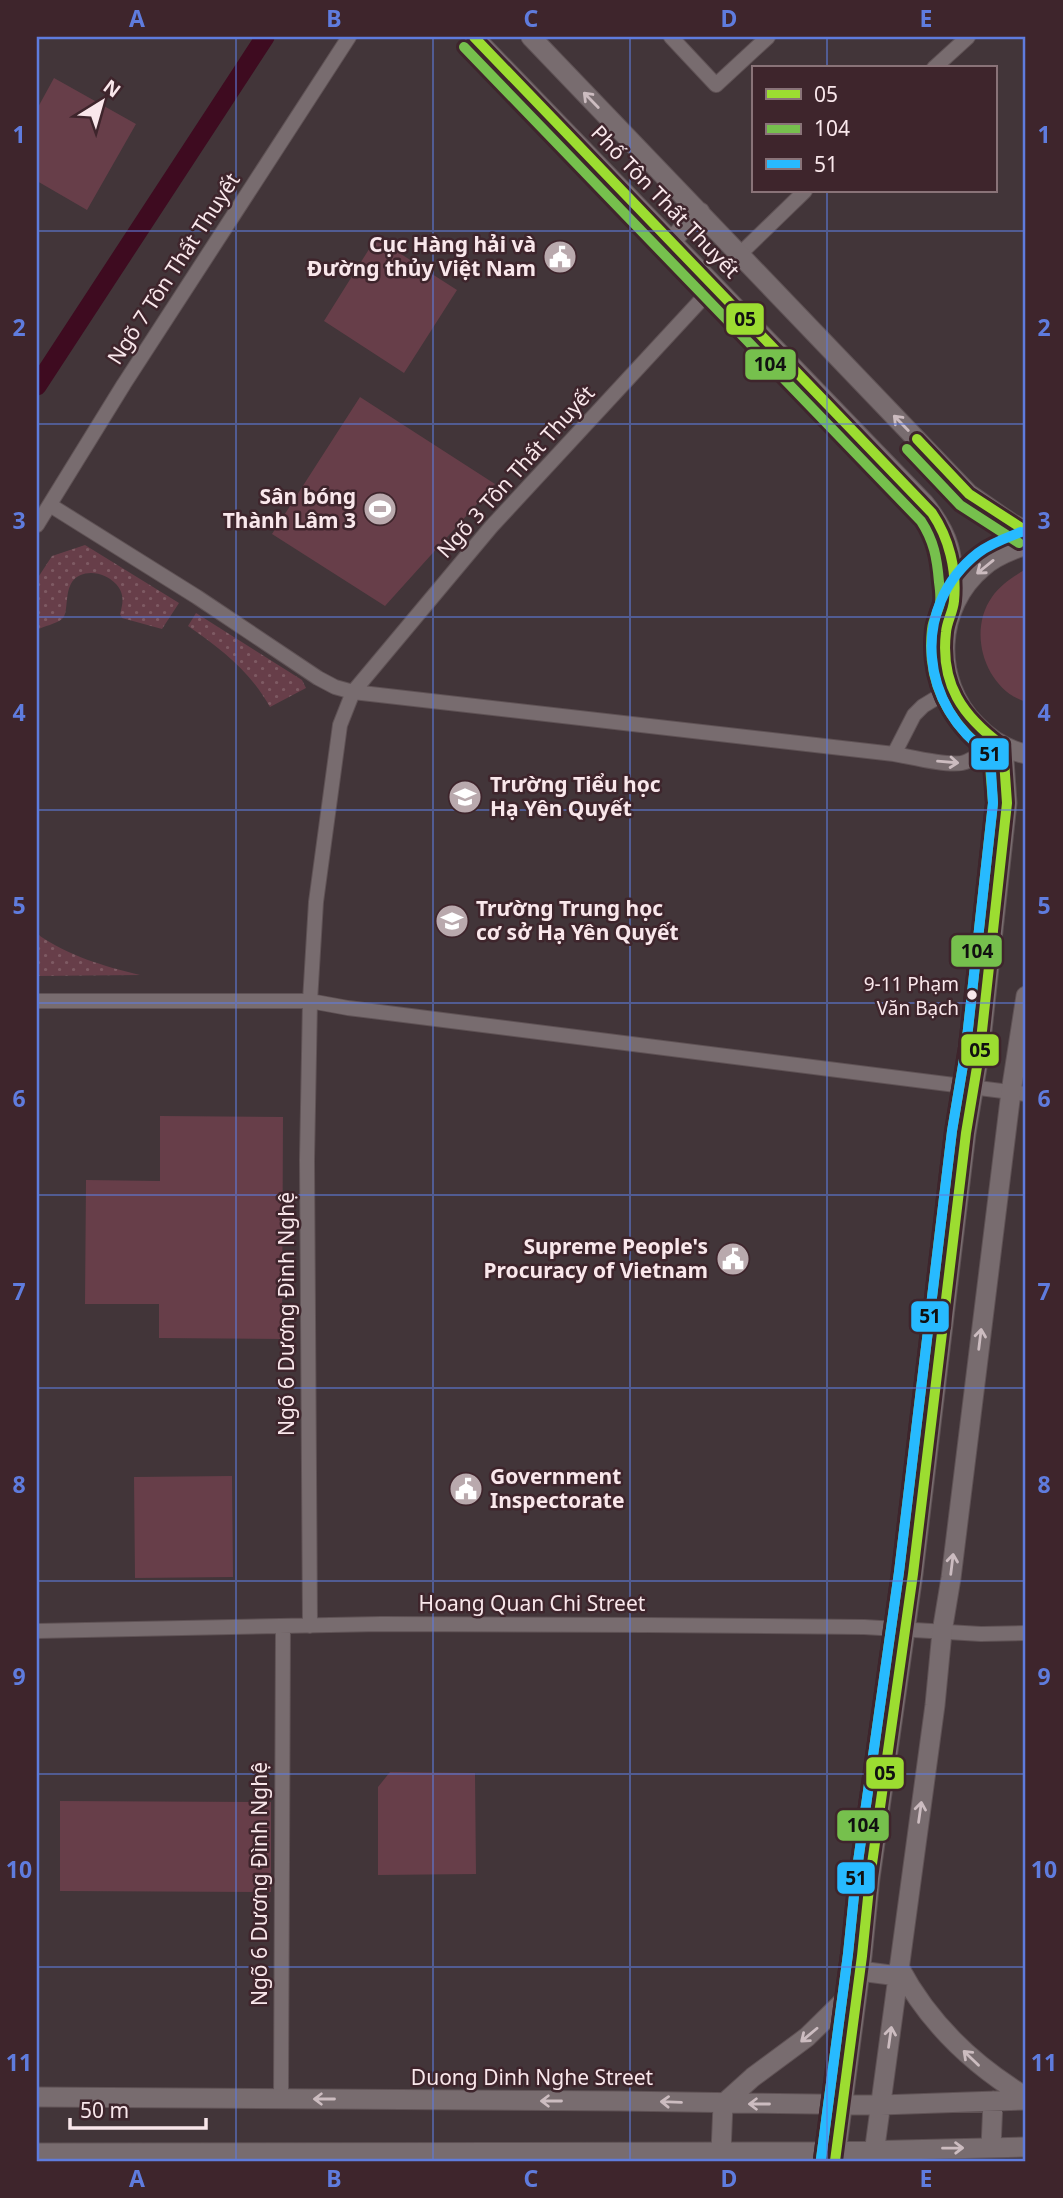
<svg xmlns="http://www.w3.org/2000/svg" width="1063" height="2198" viewBox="0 0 1063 2198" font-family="'Noto Sans',sans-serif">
<defs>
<pattern id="garden-dots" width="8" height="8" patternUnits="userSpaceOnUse" patternTransform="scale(1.75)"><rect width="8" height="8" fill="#673e49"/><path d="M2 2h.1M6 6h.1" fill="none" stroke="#7e5a63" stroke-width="1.8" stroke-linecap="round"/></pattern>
</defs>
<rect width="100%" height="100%" fill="#423539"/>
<!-- green -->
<path fill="#673e49" d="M54,78L136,124L87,210L37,181V109Z
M376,238L457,290L404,373L324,321Z
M360,397L495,484L385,606L272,534Z
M1026,569V702C985,689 967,632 992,597C1001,584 1013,577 1026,569Z
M160,1116L283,1117L282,1339L159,1338V1304H85L86,1180L160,1181Z
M232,1476L233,1577L135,1578L134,1477Z
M390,1772L475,1773L476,1874L378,1875V1787Z
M60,1801L271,1802V1892L60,1891Z"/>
<!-- garden -->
<path fill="url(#garden-dots)" d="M85,545L179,603L162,629L122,618L120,614C123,603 125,594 116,584C109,577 101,573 91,573C58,574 72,612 62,619C56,624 44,626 37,630V579L52,556Z
M196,613L302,680L306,688L270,707C250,671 221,649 188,626Z
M37,934C69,956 103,966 140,975L37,976Z"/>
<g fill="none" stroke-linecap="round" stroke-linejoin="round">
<!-- canal -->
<path stroke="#3e0b20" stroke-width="19" d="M37,386L265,37"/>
<defs>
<path id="street" d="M671,37L716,85L768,37
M934,68L968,37
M740,254L805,191
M50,505L197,597L318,678L335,687L353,692L894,754C911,757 946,766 962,763C975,760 986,749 996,742
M37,525L124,384L349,37
M894,754L914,715L923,706L951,689
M37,1001H310L348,1008L1026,1094
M310,1626L307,1160L310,1001L316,902L340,725L353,692L491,527L714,286
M37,1631L381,1624L647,1625L864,1627L981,1634L1026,1633
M281,2099L283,1627"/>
<path id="secondary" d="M474,37L924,503C954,541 952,556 954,603
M531,37L969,494L1011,523L1026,531
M671,241L700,212
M1026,545C1011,550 995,556 983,567C935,607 932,681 976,725C989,739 1007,750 1026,754
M899,1967C928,2022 973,2065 1026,2097
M860,1971L898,1976
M37,2097L620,2101L881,2105L1026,2100
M991,2148L993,2101
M37,2153L816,2152L1026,2147
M728,2160L721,2152L723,2104L753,2077L807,2037L858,1987
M835,2161L862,1956L870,1878L913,1574L966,1133L980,1049L1007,803L1003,746
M873,2161L935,1705L942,1632L951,1578L1011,1092L1026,996"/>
</defs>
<!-- street casing -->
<use href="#street" stroke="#5f5255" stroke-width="16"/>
<!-- secondary casing -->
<use href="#secondary" stroke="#5f5255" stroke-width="21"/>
<!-- street -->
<use href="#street" stroke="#786c6f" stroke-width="14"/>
<!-- secondary -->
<use href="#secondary" stroke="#786c6f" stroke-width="19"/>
<defs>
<path id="bus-1" d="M474,37L932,513C949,538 957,570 954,601C953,612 947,621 946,632C940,684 962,716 1003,746L1007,803L980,1049L966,1133L913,1574L870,1878L862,1956L835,2161
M917,439L969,494L1026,531"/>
<path id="bus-2" d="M464,47L921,521C934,541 937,558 939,582C940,589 941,596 940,603C938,612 933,620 932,629C926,681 948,723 989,754L993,803L966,1047L952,1131L899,1572L856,1876L848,1954L821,2159
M907,449L960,505L1019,543"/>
<path id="bus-3" d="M821,2159L848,1954L856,1876L899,1572L952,1131L966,1047L993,803L990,754C920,708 909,607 978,553C991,543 1006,538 1021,532"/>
</defs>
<!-- bus-1 casing -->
<use href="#bus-1" stroke="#3e252c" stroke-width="16"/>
<!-- bus-2 casing -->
<use href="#bus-2" stroke="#3e252c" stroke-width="16"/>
<!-- bus-3 casing -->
<use href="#bus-3" stroke="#3e252c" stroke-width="16"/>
<!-- bus-1 -->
<use href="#bus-1" stroke="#9cdd31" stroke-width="10"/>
<!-- bus-2 -->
<use href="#bus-2" stroke="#76c04d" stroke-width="10"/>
<!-- bus-3 -->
<use href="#bus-3" stroke="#27baff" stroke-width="10"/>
</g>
<!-- one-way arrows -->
<defs><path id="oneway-shaft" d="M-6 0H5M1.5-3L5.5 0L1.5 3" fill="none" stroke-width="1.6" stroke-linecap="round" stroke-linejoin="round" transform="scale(1.75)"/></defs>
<g stroke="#ccbcc0">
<use href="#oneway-shaft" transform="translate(591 100) rotate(-134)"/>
<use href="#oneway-shaft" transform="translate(901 423) rotate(-134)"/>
<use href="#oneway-shaft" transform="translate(985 567) rotate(141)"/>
<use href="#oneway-shaft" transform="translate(948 762) rotate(5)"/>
<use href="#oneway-shaft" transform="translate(980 1339) rotate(-83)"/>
<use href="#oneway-shaft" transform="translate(952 1564) rotate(-83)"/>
<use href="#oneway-shaft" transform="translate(920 1812) rotate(-82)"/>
<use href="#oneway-shaft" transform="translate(809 2035) rotate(140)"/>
<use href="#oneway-shaft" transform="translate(890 2037) rotate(-82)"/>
<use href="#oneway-shaft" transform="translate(971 2058) rotate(-136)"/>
<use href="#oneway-shaft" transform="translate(324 2099) rotate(-180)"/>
<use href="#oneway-shaft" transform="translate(551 2101) rotate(-180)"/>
<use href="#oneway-shaft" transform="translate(671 2102) rotate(-178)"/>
<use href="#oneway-shaft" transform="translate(759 2104) rotate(-180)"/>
<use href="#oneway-shaft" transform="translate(953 2148) rotate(-1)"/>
</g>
<!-- grid -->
<path fill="none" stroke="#5f7cde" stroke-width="2" stroke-opacity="0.55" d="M236,37V2161M433,37V2161M630,37V2161M827,37V68M827,191V2161M37,231H1026M37,424H1026M37,617H1026M37,810H1026M37,1003H1026M37,1195H1026M37,1388H1026M37,1581H1026M37,1774H1026M37,1967H1026"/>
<!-- icons -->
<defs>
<symbol id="civic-disc" viewBox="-11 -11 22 22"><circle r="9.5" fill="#b9a9ad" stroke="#3e252c"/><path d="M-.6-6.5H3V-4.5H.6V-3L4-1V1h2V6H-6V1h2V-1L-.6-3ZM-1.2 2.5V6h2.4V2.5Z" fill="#fff"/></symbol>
<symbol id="stadium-disc" viewBox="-11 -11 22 22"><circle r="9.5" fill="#b9a9ad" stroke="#3e252c"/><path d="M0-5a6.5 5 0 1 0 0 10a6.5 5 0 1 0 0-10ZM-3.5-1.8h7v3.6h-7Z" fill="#fff"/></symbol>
<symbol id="school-disc" viewBox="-11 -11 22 22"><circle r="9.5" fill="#b9a9ad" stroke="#3e252c"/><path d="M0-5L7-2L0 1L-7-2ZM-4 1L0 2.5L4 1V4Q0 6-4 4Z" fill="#fff"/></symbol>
</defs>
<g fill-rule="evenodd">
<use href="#civic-disc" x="541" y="238" width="38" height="38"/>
<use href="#stadium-disc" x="361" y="490" width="38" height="38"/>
<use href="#school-disc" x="446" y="778" width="38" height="38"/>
<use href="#school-disc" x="433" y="902" width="38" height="38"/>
<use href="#civic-disc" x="714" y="1240" width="38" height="38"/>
<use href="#civic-disc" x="447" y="1470" width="38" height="38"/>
</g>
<!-- markers -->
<circle fill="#f9e7eb" stroke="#3e252c" stroke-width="2.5" cx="972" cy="995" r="6"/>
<g text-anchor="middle" stroke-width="5" stroke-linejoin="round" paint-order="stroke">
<!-- bus labels -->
<g font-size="19" fill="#f9e7eb" stroke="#3e252c" text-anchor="end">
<text x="959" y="991">9-11 Phạm<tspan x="959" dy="24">Văn Bạch</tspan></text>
</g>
<!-- street labels -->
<g font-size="21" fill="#f9e7eb" stroke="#3e252c">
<text transform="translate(665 202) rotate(46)" y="7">Phố Tôn Thất Thuyết</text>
<text transform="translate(174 269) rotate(-57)" y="7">Ngõ 7 Tôn Thất Thuyết</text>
<text transform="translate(516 472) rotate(-48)" y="7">Ngõ 3 Tôn Thất Thuyết</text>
<text transform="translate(287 1314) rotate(-90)" y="7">Ngõ 6 Dương Đình Nghệ</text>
<text x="532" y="1611">Hoang Quan Chi Street</text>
<text transform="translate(260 1884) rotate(-90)" y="7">Ngõ 6 Dương Đình Nghệ</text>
<text x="532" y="2085">Duong Dinh Nghe Street</text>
</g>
<!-- poi labels -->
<g font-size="21" font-weight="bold" fill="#f9e7eb" stroke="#3e252c" text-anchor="end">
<text x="536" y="252">Cục Hàng hải và<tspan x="536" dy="24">Đường thủy Việt Nam</tspan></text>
<text x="356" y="504">Sân bóng<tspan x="356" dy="24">Thành Lâm 3</tspan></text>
<text x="490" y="792" text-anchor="start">Trường Tiểu học<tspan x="490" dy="24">Hạ Yên Quyết</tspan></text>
<text x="476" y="916" text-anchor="start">Trường Trung học<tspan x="476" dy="24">cơ sở Hạ Yên Quyết</tspan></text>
<text x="708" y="1254">Supreme People's<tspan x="708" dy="24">Procuracy of Vietnam</tspan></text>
<text x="490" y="1484" text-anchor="start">Government<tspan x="490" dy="24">Inspectorate</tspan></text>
</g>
</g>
<g stroke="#3e252c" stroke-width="2.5">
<rect x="725" y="302" width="40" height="34" rx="7" fill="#9cdd31"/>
<rect x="744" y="348" width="53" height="33" rx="7" fill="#76c04d"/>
<rect x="970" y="737" width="40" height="34" rx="7" fill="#27baff"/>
<rect x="950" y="934" width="53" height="34" rx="7" fill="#76c04d"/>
<rect x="960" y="1033" width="40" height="34" rx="7" fill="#9cdd31"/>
<rect x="910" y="1300" width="40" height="33" rx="7" fill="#27baff"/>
<rect x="865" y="1756" width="40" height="34" rx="7" fill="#9cdd31"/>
<rect x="836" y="1809" width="54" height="33" rx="7" fill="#76c04d"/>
<rect x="836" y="1861" width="40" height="34" rx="7" fill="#27baff"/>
</g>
<g font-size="19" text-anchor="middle" font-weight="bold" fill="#111">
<text x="745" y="326">05</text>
<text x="770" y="371">104</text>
<text x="990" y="761">51</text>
<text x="977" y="958">104</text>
<text x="980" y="1057">05</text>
<text x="930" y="1323">51</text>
<text x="885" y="1780">05</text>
<text x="863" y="1832">104</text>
<text x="856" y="1885">51</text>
</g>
<!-- border -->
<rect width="1063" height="2198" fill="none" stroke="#3e252c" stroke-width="77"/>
<!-- legend -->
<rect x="752" y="66" width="245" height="126" fill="#3e252c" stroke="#897378" stroke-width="2"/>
<rect x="766" y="89" width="35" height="10" fill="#9cdd31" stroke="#897378" stroke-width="2"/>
<text x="814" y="102" font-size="21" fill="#f9e7eb">05</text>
<rect x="766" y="124" width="35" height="10" fill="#76c04d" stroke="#897378" stroke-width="2"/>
<text x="814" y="136" font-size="21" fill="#f9e7eb">104</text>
<rect x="766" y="159" width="35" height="10" fill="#27baff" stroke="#897378" stroke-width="2"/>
<text x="814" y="172" font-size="21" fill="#f9e7eb">51</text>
<!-- north arrow -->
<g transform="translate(102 102) rotate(37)" stroke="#3e252c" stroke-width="5" paint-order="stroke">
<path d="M0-5L12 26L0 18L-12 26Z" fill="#f9e7eb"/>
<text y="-10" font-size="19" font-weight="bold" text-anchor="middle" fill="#f9e7eb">N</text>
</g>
<!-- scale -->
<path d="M70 2118v10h136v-10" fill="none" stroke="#f9e7eb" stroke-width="3.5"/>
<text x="80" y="2118" font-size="21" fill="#f9e7eb" stroke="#3e252c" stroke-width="5" paint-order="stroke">50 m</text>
<rect x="38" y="38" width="986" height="2122" fill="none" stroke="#5f7cde" stroke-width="2.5"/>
<g font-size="23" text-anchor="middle" font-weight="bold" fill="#5f7cde">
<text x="137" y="27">A</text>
<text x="334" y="27">B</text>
<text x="531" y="27">C</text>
<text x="729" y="27">D</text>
<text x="926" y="27">E</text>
<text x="19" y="143">1</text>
<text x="1044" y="143">1</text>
<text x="19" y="336">2</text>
<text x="1044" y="336">2</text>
<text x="19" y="529">3</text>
<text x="1044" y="529">3</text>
<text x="19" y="721">4</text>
<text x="1044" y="721">4</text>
<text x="19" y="914">5</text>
<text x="1044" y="914">5</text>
<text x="19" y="1107">6</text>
<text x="1044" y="1107">6</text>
<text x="19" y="1300">7</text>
<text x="1044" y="1300">7</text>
<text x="19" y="1493">8</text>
<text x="1044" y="1493">8</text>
<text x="19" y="1685">9</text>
<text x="1044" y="1685">9</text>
<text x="19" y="1878">10</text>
<text x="1044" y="1878">10</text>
<text x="19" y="2071">11</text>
<text x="1044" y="2071">11</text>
<text x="137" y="2187">A</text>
<text x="334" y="2187">B</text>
<text x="531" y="2187">C</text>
<text x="729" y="2187">D</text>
<text x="926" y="2187">E</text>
</g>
</svg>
